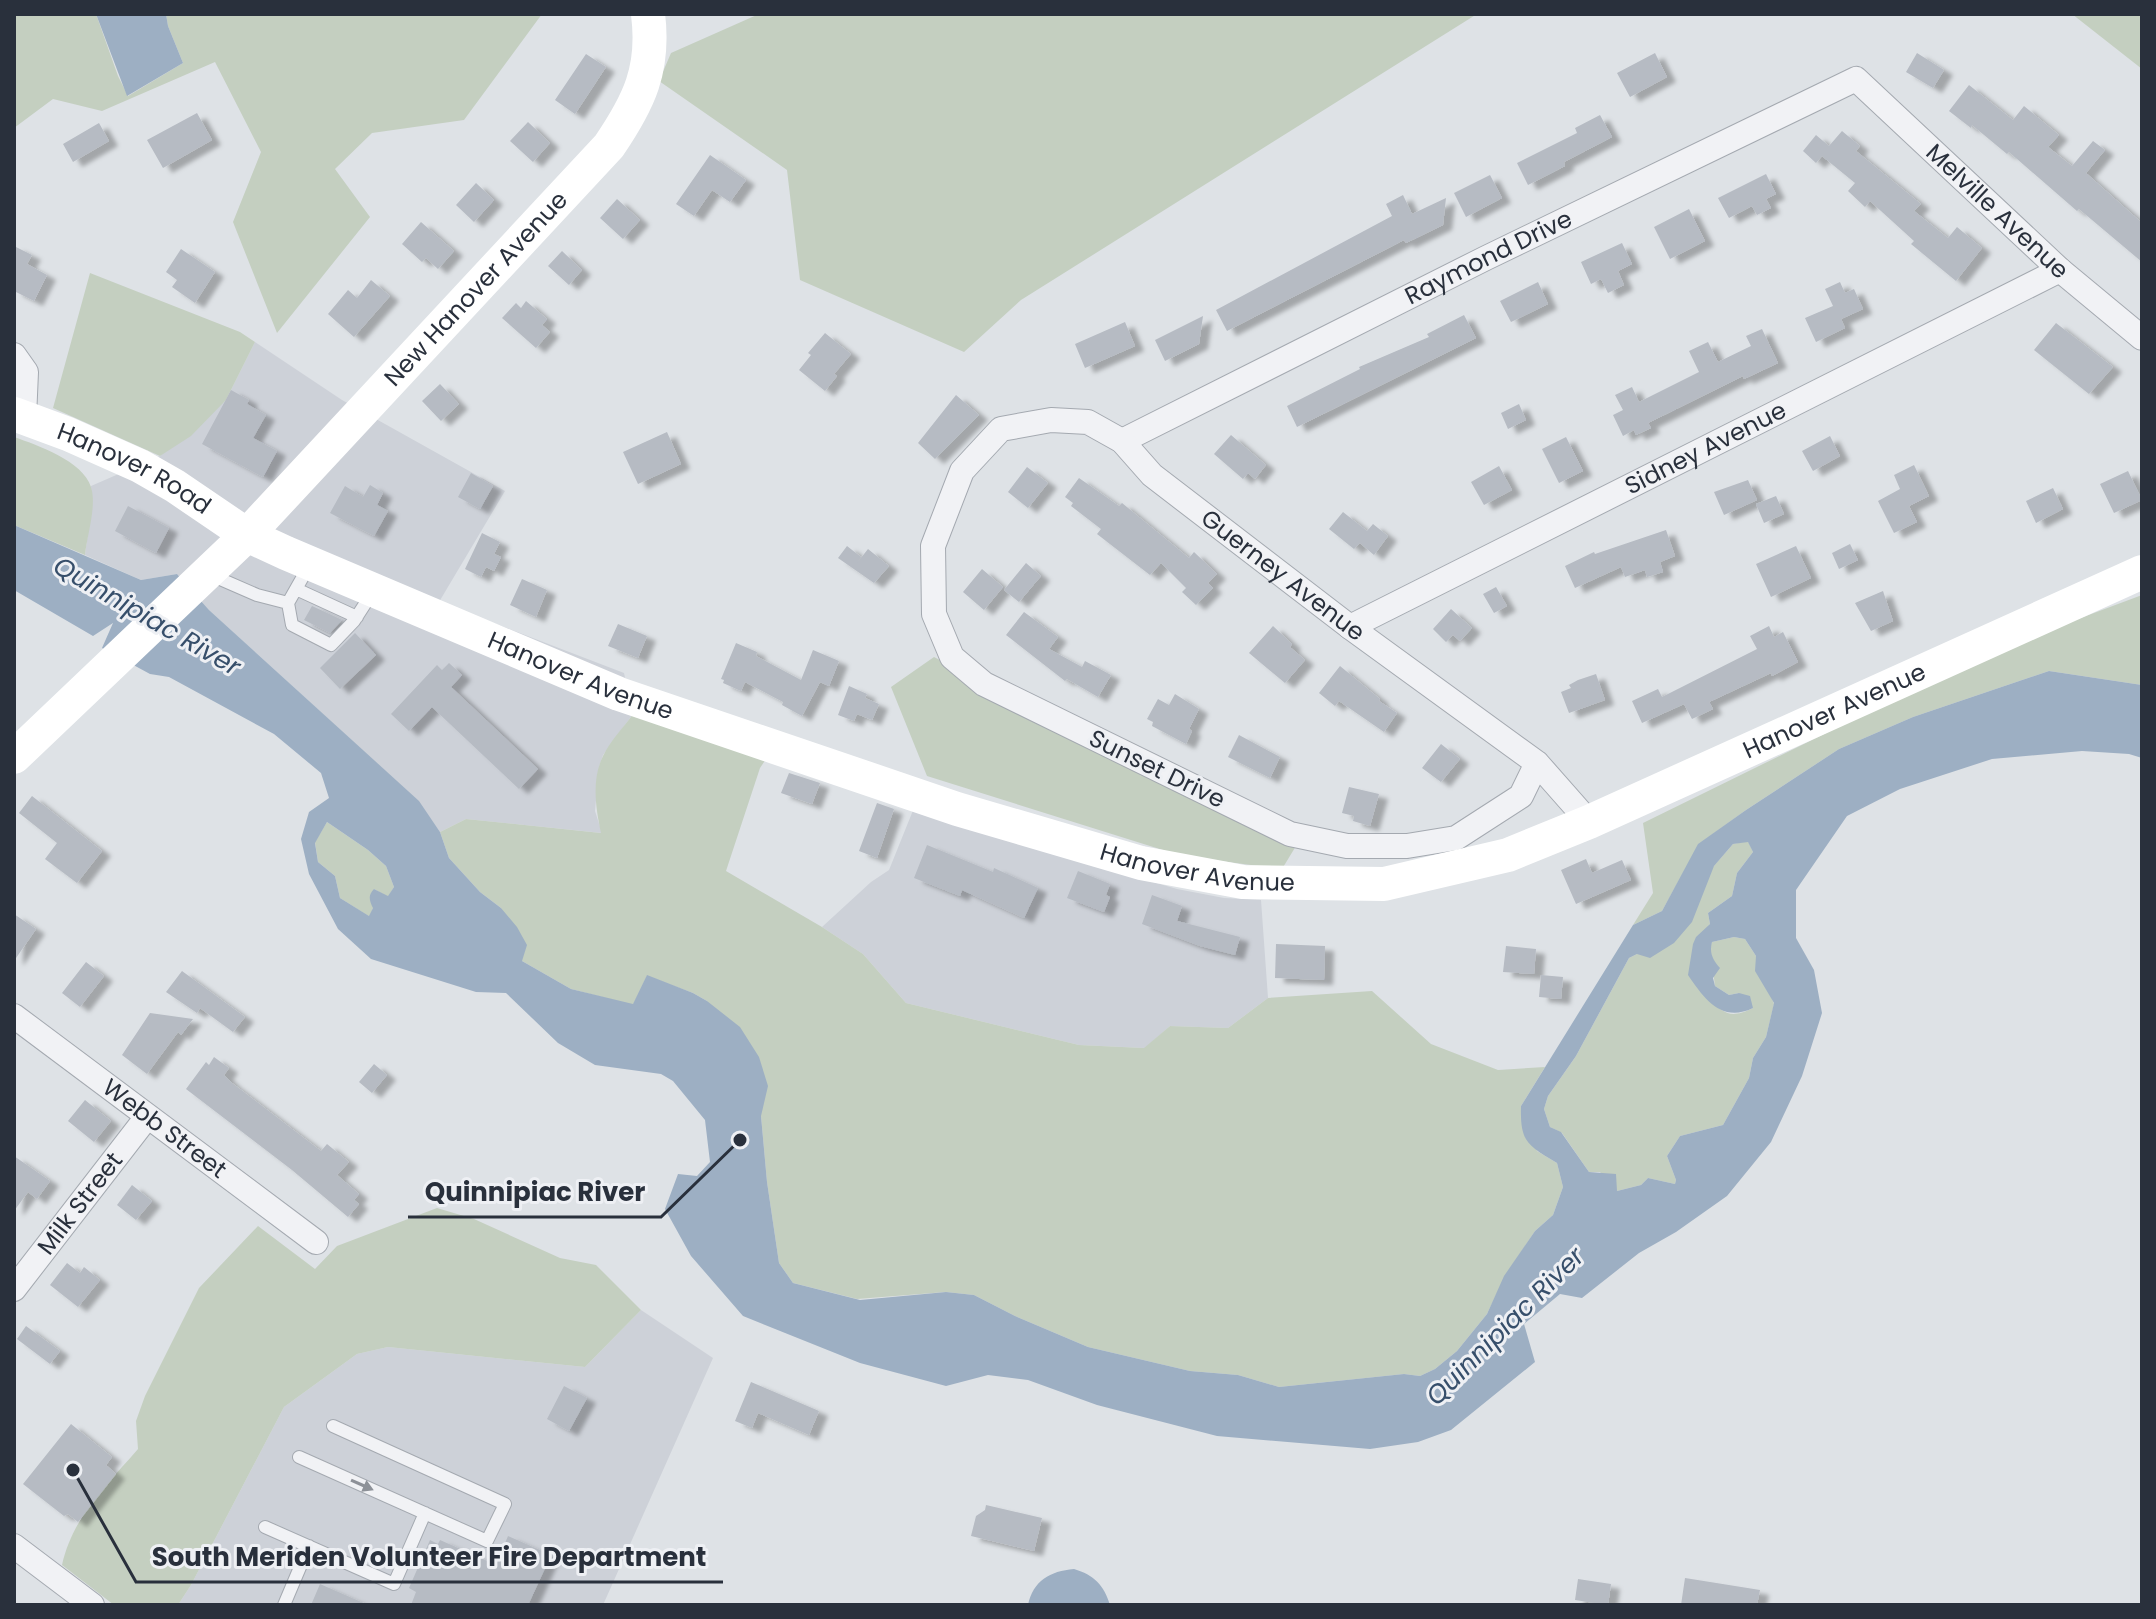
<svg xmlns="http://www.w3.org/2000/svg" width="2156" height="1619" viewBox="0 0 2156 1619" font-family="Poppins,sans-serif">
<defs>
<filter id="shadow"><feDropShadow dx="9" dy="5" stdDeviation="2" flood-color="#0004"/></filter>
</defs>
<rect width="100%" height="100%" fill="#dee2e6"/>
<path fill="#cdd1d8" d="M255 342 342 400 505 491 439 602 624 673 633 714 603 755 599 767 595 811 602 833 466 819 440 832 418 801 209 610 177 574 141 580 85 555 92 501 91 486 160 456 226 400Z
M916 803 1105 868 1177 889 1224 898 1261 900 1268 998 1228 1028 1170 1026 1145 1048 1079 1045 906 1003 863 954 822 927 871 882 889 870Z
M641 1310 713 1358 603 1605H178L191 1585 284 1407 357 1354 388 1347 585 1367Z"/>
<path fill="#c4cfc0" d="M14 14H96L118 76 128 96 183 63 168 26 166 14H542L464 120 372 133 335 169 370 217 277 333 233 222 261 152 215 62 102 111 53 99 14 128Z
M759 14H1477L1021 300 964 352 800 280 787 170 659 81 671 53Z
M2072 14H2142V69Z
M90 273 240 332 255 342 226 400 191 436 160 456 53 408Z
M14 437C37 445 83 461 91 487 97 506 87 535 85 555L14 525Z
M2142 595V685L2049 671 1913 717 1839 749 1746 810 1699 844 1662 911 1633 925 1653 893 1643 823 1875 709 2046 631Z
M934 657 1296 846 1282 869 1182 856 927 776 891 687Z
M633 714 766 759 760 768 726 871 822 927 863 954 906 1003 1079 1045 1144 1048 1170 1026 1228 1028 1268 998 1372 991 1431 1044 1498 1070 1545 1067 1521 1106 1537 1151 1557 1163 1563 1187 1553 1215 1535 1231 1505 1276 1487 1314 1457 1351 1435 1369 1420 1376 1404 1374 1279 1387 1238 1375 1190 1371 1088 1347 1015 1316 974 1295 946 1292 857 1299 793 1283 779 1263 767 1182 761 1116 707 1001 693 993 647 976 633 1005 571 989 522 961 501 908 480 892 449 858 440 832 466 819 601 833C596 809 591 780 603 756 610 741 624 727 633 714Z
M327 822 368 850 386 866 394 887 388 897 374 889 373 908 370 917 340 898 335 876 318 862 315 842Z
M1748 841 1753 852 1737 873 1732 896 1708 913 1710 924 1702 934 1708 999C1726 1014 1730 1019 1753 1008L1739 993 1729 995 1715 986 1710 948 1712 942 1734 937 1745 939 1756 956 1774 1004 1766 1037 1753 1058 1749 1078 1723 1125 1680 1136 1667 1156 1676 1180 1675 1184 1648 1178 1641 1185 1617 1191 1600 1172H1589L1562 1133 1550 1127 1544 1109 1548 1096 1576 1056 1629 958 1637 954 1733 844Z
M437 1208 474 1219 560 1258 596 1265 641 1310 585 1367 388 1347 357 1354 284 1407 191 1585 178 1605H114L62 1565C73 1516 106 1486 138 1449L136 1421 145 1396 199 1288 258 1226 315 1269 337 1246Z"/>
<path fill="#9dafc3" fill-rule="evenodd" d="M96 14H166L168 26 183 63 127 96Z
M14 525 141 580 177 574 209 610 419 801 440 832 449 858 480 892 501 908 517 927 527 945 522 961 571 989 633 1004 647 975 693 993 707 1001 740 1027 759 1057 768 1086 761 1116 767 1182 779 1263 793 1283 860 1300 946 1292 974 1295 1015 1316 1088 1347 1190 1371 1238 1375 1279 1387 1404 1374 1420 1376 1435 1369 1457 1351 1487 1314 1504 1276 1535 1231 1553 1215 1563 1187 1557 1163C1527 1145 1520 1142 1521 1106L1633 925 1662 911 1698 844 1746 810 1839 749 1913 717 2049 671 2142 685V758L2129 754 2082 751 1992 759 1900 789 1847 816 1796 890V938L1814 970 1822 1013 1802 1076 1771 1142 1727 1196 1676 1232 1639 1253 1582 1298 1560 1294 1524 1324 1535 1362 1451 1430 1418 1442 1370 1449 1217 1436 1097 1405 1028 1380 988 1375 946 1386 860 1363 743 1316 691 1256 665 1209 678 1174 697 1176 710 1162 705 1120 673 1081 661 1074 595 1065 558 1043 506 993 476 992 371 959 338 929 309 874 301 839 309 812 329 798 321 773 274 734 169 677 150 674 102 648 113 623 93 636 14 590ZM327 822 368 850 386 866 394 887 388 896 374 889C368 895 369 900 373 908L369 916 340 898 335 876 318 862 315 843ZM1748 842 1753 852 1737 873 1732 896 1708 913 1710 924 1696 937 1693 944 1688 975C1705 1000 1722 1023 1753 1008L1750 996 1739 993 1729 995 1715 986 1713 978 1720 968C1713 960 1709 953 1712 942L1734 937 1745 939 1756 956 1755 971 1774 1003 1766 1037 1753 1058 1749 1078 1723 1125 1680 1136 1667 1156 1676 1180 1675 1184 1648 1178 1641 1185 1617 1191 1616 1174 1589 1172 1561 1132 1550 1127 1544 1109 1548 1096 1576 1056 1629 958 1637 954 1650 958 1674 943 1692 922 1714 866 1733 844Z
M1074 1569C1094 1575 1104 1585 1110 1605H1028C1033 1581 1050 1571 1074 1569Z"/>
<path fill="#b6bbc3" filter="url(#shadow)" d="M1655 53 1667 77 1630 97 1617 73Z
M1917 53 1944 70 1933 88 1906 72Z
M586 54 606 67 575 114 555 100Z
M1969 85 2013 120 2024 106 2059 135 2048 147 2072 166 2093 141 2105 150 2086 173 2142 223V262L2079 209 2077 211 2009 152 2007 154 1972 125 1971 128 1949 111Z
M197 113 212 140 163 168 147 140Z
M1600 115 1612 137 1564 162 1565 166 1528 185 1517 163 1577 133 1575 128Z
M528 122 550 143 533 162 510 141Z
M99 123 109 141 73 162 63 144Z
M1842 131 1860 146 1856 151 1921 204 1914 211 1948 238 1957 227 1982 248 1956 281 1911 244 1914 241 1870 201 1865 207 1848 191 1855 183 1822 156 1816 163 1803 151 1816 135 1829 146Z
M710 155 746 180 730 202 712 190 694 216 676 204Z
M1766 174 1776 194 1766 199 1771 208 1757 215 1752 206 1729 218 1718 198Z
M1490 175 1502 198 1466 217 1454 193Z
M476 183 494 200 474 222 456 205Z
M1403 195 1412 214 1446 198 1443 225 1406 243 1404 240 1227 331 1216 310 1392 216 1386 204Z
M617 199 640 220 623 239 600 218Z
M1689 209 1705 241 1670 259 1654 227Z
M421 222 454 251 438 269 426 258 422 262 402 244Z
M1622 243 1632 264 1618 271 1624 285 1608 293 1601 279 1591 284 1581 262Z
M14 246 32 255 27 264 47 275 34 301 14 291Z
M181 249 215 272 195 303 172 287 177 280 166 272Z
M562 251 582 270 569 285 548 266Z
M371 280 390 296 354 337 328 314 348 290 357 298Z
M1538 282 1548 304 1511 322 1500 301Z
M1840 282 1845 293 1854 289 1863 309 1841 319 1845 328 1816 342 1805 318 1833 306 1825 289Z
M526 301 547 319 542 325 550 332 536 348 502 318 516 303 521 308Z
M1464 315 1476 338 1297 427 1287 406 1360 369 1359 367 1429 337 1427 334Z
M1203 316 1199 344 1165 361 1155 340Z
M1125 322 1135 346 1085 368 1075 344Z
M2056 323 2113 367 2089 394 2034 350Z
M1762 329 1778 363 1744 379 1743 376 1648 423 1651 428 1636 435 1634 430 1623 436 1613 415 1623 410 1615 395 1632 387 1639 402 1699 372 1689 351 1708 342 1718 362 1751 346 1746 336Z
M825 333 851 354 834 374 837 376 825 391 799 370 811 355 808 353Z
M440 384 459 404 441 421 422 401Z
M231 390 249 400 247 404 266 415 253 438 277 451 263 477 202 444Z
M956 395 979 415 935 459 918 443Z
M1519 404 1526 420 1508 429 1501 413Z
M667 432 681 464 638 484 623 452Z
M1231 435 1266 465 1255 479 1248 473 1243 479 1214 454Z
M1830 436 1840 456 1813 471 1802 451Z
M1566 437 1583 471 1559 483 1542 449Z
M1914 465 1929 496 1909 506 1917 522 1894 533 1878 501 1900 489 1894 475Z
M1499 466 1512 490 1484 505 1471 482Z
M1027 467 1048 483 1028 508 1008 492Z
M2128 471 2142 500 2114 513 2100 484Z
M471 473 493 486 480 509 458 497Z
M1079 478 1119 506 1122 503 1189 558 1194 552 1217 574 1208 583 1213 588 1196 605 1182 592 1186 588 1161 563 1150 575 1097 534 1101 529 1071 506 1073 503 1065 497Z
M1748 480 1757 500 1724 515 1714 492Z
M370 485 383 493 377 505 388 511 374 536 330 513 345 486 363 497Z
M2053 488 2063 509 2036 523 2026 501Z
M1776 496 1784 514 1764 523 1756 504Z
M128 506 169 528 156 553 115 531Z
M1343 512 1367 531 1373 524 1388 536 1374 555 1360 543 1354 549 1329 529Z
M1666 530 1675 556 1660 562 1663 572 1647 577 1645 570 1625 577 1621 567 1575 588 1565 566 1594 552 1595 554Z
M482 533 500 542 494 554 501 557 494 571 486 567 481 577 465 569Z
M1850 544 1858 560 1839 569 1832 553Z
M847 546 861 557 857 563 868 549 889 566 874 583 838 558Z
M1796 546 1811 578 1771 597 1756 564Z
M1026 563 1041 576 1019 602 1004 590Z
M982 569 1003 587 984 610 963 592Z
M522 579 547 590 536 617 510 605Z
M1496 587 1507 606 1494 613 1483 594Z
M1883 591 1893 621 1871 631 1855 603Z
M312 606 342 620 330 633 304 620Z
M1451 609 1472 628 1460 641 1453 635 1446 642 1433 629Z
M1024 612 1058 637 1049 649 1082 667 1085 661 1111 675 1098 697 1067 679 1065 681 1006 635Z
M618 624 647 636 638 658 608 646Z
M1273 626 1292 644 1290 647 1305 660 1285 683 1249 653Z
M1769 626 1774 637 1783 632 1798 662 1772 676 1771 673 1709 702 1713 709 1692 719 1684 704 1642 723 1632 701 1658 689 1662 697 1757 649 1750 636Z
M355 633 376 655 340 689 320 668Z
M736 643 757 652 756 656 801 680 813 650 839 661 829 686 820 682 802 716 782 705 783 702 745 682 741 691 723 683 724 680 721 679Z
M449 663 462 675 451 687 538 769 519 789 432 707 409 731 391 714 437 665 442 670Z
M1340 666 1380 699 1379 701 1397 713 1384 732 1339 701 1335 706 1319 693Z
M1596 674 1605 700 1569 713 1561 692 1571 688 1569 685 1578 680Z
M849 686 867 694 865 698 879 704 872 720 857 714 854 721 838 715Z
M1175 694 1199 709 1189 729 1192 731 1186 744 1152 726 1153 722 1147 719 1158 699 1169 705Z
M1239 735 1280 757 1270 778 1228 757Z
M1441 744 1460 759 1441 782 1422 768Z
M789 773 820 783 812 804 781 793Z
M1349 787 1379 794 1370 826 1353 821 1354 816 1342 813Z
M32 796 102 851 77 883 45 859 57 843 19 813Z
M877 803 894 809 877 858 859 851Z
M927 845 993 872 994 868 1038 888 1024 918 962 890 960 896 914 878Z
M1586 859 1592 873 1622 860 1631 880 1576 904 1561 870Z
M1078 871 1110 884 1106 895 1110 897 1104 912 1067 898Z
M1152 895 1182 906 1177 921 1240 937 1235 955 1200 946 1142 924Z
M14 914 36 929 14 961Z
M1276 944 1325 946 1324 980 1275 978Z
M1506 946 1536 949 1534 974 1503 972Z
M86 962 104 976 80 1007 62 993Z
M182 971 245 1017 233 1032 200 1008 197 1013 166 992Z
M1541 975 1563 977 1561 999 1539 997Z
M150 1013 193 1019 181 1035 178 1032 147 1074 122 1055Z
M214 1057 229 1068 224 1075 232 1083 321 1151 327 1144 349 1162 337 1175 359 1194 354 1200 359 1204 348 1217 292 1170 186 1089 206 1062 209 1065Z
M374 1064 387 1075 372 1093 359 1082Z
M85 1100 111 1121 94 1142 68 1121Z
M14 1156 50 1181 37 1199 28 1192 14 1211Z
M132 1185 152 1201 136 1220 117 1205Z
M67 1263 80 1273 84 1267 100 1280 78 1307 50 1285Z
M26 1326 60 1351 50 1364 17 1339Z
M751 1382 819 1411 809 1435 758 1413 752 1428 735 1421Z
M564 1386 587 1398 569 1431 547 1419Z
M71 1424 112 1457 106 1465 116 1474 78 1522 68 1514 64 1516 23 1484Z
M986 1505 1042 1518 1034 1551 971 1536 976 1516 985 1510Z
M508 1536 551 1555 528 1605H411L416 1592 409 1588 430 1540 438 1544 440 1540 496 1565Z
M1685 1578 1760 1590 1757 1605H1681Z
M1578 1579 1611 1584 1608 1605 1575 1600Z
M320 1584 368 1605H311Z"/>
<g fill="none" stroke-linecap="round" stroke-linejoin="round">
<defs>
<path id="lane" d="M211 575 257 595 288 603 309 566
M296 589 357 617
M288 603 292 625 331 645 354 621 372 593
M299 1457 487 1541 505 1504 333 1426
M265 1527 394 1584 425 1513
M284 1605 309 1546"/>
<g id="street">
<path d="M14 355 26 372 24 418"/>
<path id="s1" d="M1122 441 1486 258 1856 79 2060 270 2142 338"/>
<path id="s2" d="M1350 627 2060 270"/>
<path id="s3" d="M1537 763 1521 796 1456 838 1407 846H1347L1290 834 984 684 952 657 934 614 933 546 962 471 1001 429 1051 420 1088 422 1122 441 1152 475 1350 627 1537 763 1589 822"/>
<path id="s4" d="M14 1016 316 1242"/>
<path id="s5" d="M14 1289 147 1117"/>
<path d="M14 1546 92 1605"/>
</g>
</defs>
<use href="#lane" stroke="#a4a9b0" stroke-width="14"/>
<use href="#street" stroke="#a4a9b0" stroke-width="26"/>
<use href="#lane" stroke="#f1f2f5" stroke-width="12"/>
<use href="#street" stroke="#f1f2f5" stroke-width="24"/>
<g stroke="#fff" stroke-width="34">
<path id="s6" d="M14 414 68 434 140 466 175 486 247 535 286 553 619 694 957 809 1141 863 1243 882 1384 884 1508 855 1589 822 2142 572"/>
<path id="s7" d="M14 757 247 535 609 146C639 102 655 69 648 14"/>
</g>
</g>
<defs><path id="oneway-solid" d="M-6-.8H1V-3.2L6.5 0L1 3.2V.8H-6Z" transform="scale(2)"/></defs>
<use fill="#8d9198" href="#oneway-solid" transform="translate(362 1485) rotate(24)"/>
<g text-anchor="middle" stroke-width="6" stroke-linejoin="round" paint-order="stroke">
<g font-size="24" fill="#29303c" stroke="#eef0f4">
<text dy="8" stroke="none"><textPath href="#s1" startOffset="1012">Melville Avenue</textPath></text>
<text dy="8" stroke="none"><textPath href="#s1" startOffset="410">Raymond Drive</textPath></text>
<text dy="8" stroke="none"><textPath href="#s7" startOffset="658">New Hanover Avenue</textPath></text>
<text dy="8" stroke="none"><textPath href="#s2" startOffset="398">Sidney Avenue</textPath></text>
<text dy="8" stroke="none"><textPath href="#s6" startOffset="132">Hanover Road</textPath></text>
<text dy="8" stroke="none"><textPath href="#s3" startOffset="1254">Guerney Avenue</textPath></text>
<text dy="8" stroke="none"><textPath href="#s6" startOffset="626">Hanover Avenue</textPath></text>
<text dy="8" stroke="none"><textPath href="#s6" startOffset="1946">Hanover Avenue</textPath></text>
<text transform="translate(1157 769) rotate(26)" y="8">Sunset Drive</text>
<text dy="8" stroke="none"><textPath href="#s6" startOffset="1274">Hanover Avenue</textPath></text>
<text dy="8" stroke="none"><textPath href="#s4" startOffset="188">Webb Street</textPath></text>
<text dy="8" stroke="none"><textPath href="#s5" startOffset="108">Milk Street</textPath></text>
</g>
<g font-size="26" font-style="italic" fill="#374f6b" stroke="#eef0f4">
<text transform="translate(147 616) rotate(30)" y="9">Quinnipiac River</text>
<text transform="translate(1505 1326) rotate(-45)" y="9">Quinnipiac River</text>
</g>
</g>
<path fill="none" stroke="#29303c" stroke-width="3" d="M740 1140L661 1217H408M73 1470L136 1582H723"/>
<g fill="#29303c" stroke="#eef0f4" stroke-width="3">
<circle cx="740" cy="1140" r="8"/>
<circle cx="73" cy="1470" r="8"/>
</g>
<g font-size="26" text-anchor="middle" font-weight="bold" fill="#29303c" stroke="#eef0f4" stroke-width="6" stroke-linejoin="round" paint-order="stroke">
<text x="535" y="1201">Quinnipiac River</text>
<text x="429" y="1566">South Meriden Volunteer Fire Department</text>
</g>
<rect width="2156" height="1619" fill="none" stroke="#29303c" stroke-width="32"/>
</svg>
